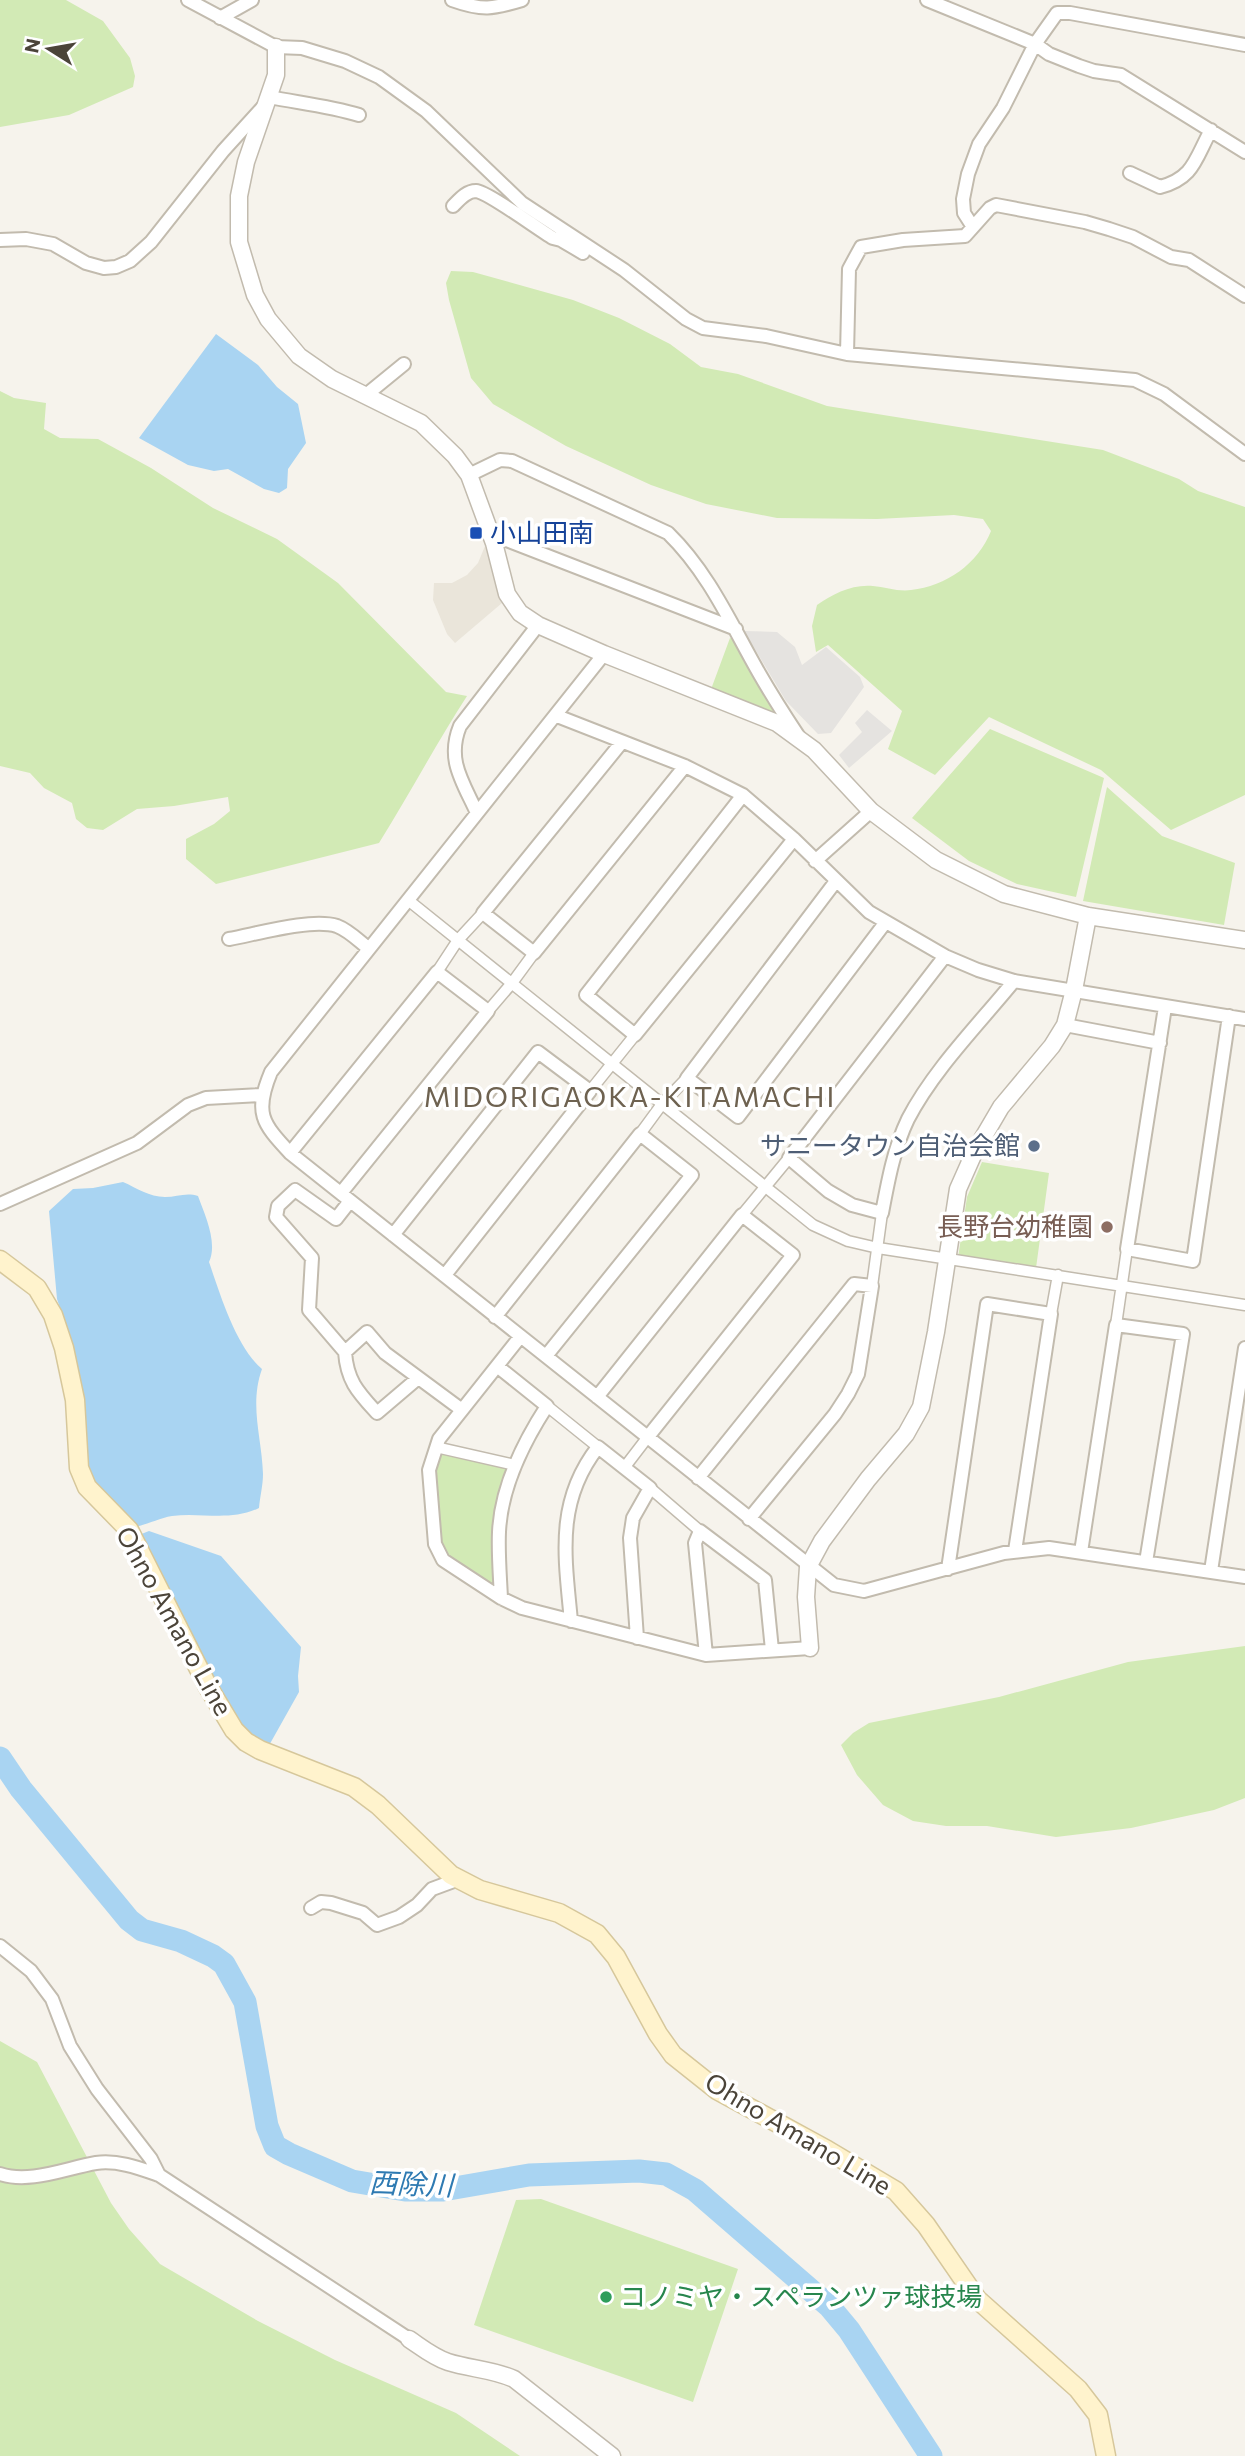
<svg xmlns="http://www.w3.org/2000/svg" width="1245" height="2456" viewBox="0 0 1245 2456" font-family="Commissioner,'Noto Sans JP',sans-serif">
<rect width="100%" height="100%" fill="#f6f3ec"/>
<path fill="#eae5da" d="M485 546 502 603 455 643 447 634 433 600 434 583H452L467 575 478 563Z"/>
<path fill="#d2eab5" d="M0 0H66L103 21 130 58 135 76 133 87 69 115 0 127Z
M451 271 473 272 573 300 619 318 670 344 701 367 738 374 827 406 1103 450 1179 479 1198 491 1245 507V795L1171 830 1101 770 989 717 935 775 888 749 902 711 828 645 816 652 812 626 817 605C833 594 852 584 873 586 885 587 899 592 911 590 946 586 978 564 991 531L983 519 954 515 877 519 777 518 706 504 651 485 566 446 493 404 471 378 449 300 446 283Z
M0 391 14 398 46 403 44 429 60 438 98 439 151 468 213 508 277 539 338 583 446 692 467 696C436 744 409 795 379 843L216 884 186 859V839L214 824 230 811 228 797 174 806 137 809 103 830 87 828 76 819 72 803 44 788 30 773 0 766Z
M730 638 737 640 778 708 775 717 710 692Z
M990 729 1104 778 1076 897 1017 884 969 861 912 818Z
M1107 787 1162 836 1235 863 1224 925 1083 901Z
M982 1162 1049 1173 1036 1268 958 1258 967 1197Z
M436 1453 513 1468 502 1501 499 1594 445 1559 437 1543 431 1483Z
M1245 1646V1798L1214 1810 1131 1828 1056 1837 987 1826H946L913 1821 883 1805 857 1775 841 1745 853 1733 869 1723 999 1697 1128 1662Z
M0 2041 37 2062 111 2203 129 2229 160 2264 258 2321 335 2360 456 2413 520 2456H0Z
M541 2199 738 2269 693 2402 474 2325 516 2200Z"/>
<path fill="#e5e3e0" d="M744 631 777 632 795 647 802 665 826 647 860 677 864 687 831 733 818 734 786 701Z
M867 710 892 731 849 768 839 755 862 732 855 723Z"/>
<path fill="#a9d4f2" d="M216 334 258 365 277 387 298 404 306 443 288 469 287 488 279 493 264 489 228 469 214 471 188 465 139 438Z
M123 1182C137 1188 149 1197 165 1197 177 1197 186 1192 198 1196 205 1215 218 1243 209 1262 220 1294 236 1347 262 1369 249 1405 262 1438 263 1474 263 1485 260 1497 259 1508 230 1522 201 1512 172 1516 159 1518 147 1525 134 1527L91 1481 84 1458 75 1353 57 1299 49 1211 73 1189 93 1188Z
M149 1531 221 1556 301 1647 298 1676 299 1692 267 1749 239 1728 139 1535Z"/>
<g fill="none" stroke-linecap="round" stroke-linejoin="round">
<path stroke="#a9d4f2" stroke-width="23" d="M0 1758 21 1789 129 1920 142 1930 181 1941 213 1956 224 1964 245 2002 267 2126 275 2146 289 2154 352 2181 405 2190H443L529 2175 639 2171 666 2174 695 2190 829 2306 849 2330 931 2456"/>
<defs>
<path id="pedestrian" d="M408 900 813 1225 848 1241 878 1248 1245 1305
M437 972 458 940 483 913
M488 1011 512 983 534 953
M590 1091 635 1035
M640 1134 662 1104 687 1078
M742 1215 789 1158
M872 1286 882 1213
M1051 1314 1058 1275
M1116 1325 1127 1249
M547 1406 598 1447
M436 1447 515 1465
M624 1468 647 1438
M650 1488 700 1531"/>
<path id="minor" d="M188 0 276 47 302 48 345 61 379 77 426 111 522 203 624 270 686 319 703 328 766 336 847 354 1135 380 1164 394 1245 454
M452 0C483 11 492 9 522 0
M927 0 1035 44 1049 54 1079 66 1094 71 1121 75 1245 152
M220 18 252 0
M269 97C300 103 330 106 359 115
M1130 173 1160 187C1194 178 1195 159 1211 130
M453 206C459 200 466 191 476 191 488 192 539 230 553 238L561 240 583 253
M973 227 964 213 963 199 968 174 979 144 1003 108 1035 44 1057 13H1070L1245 45
M0 240 26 239 53 244 86 263 104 268 116 267 130 261 151 242 223 151 263 107
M847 354 849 269 861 247 903 240 965 236 990 208 996 205 1085 222 1109 229 1133 237 1171 257 1189 260 1245 296
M366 395 404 364
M469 475 500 460 512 461 668 533C709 573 731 624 759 673 771 694 785 716 799 737
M491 534 736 629
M604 654 271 1072C254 1113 262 1123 290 1153L834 1585 864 1591 1004 1553 1049 1548 1245 1577
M557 716 685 766 743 795 794 839 869 912 945 956 978 970 1014 981 1245 1019
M622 742 483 913 534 953 685 766
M743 795 586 995 635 1035 794 839
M477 813C463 782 446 760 460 726L538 625
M815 861 871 811
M836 881 687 1078 738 1117 885 923
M229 939C257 934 311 918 337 926 348 930 358 940 368 948
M945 956 789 1158 828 1191 852 1205 882 1213C888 1181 894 1148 908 1119 934 1069 979 1024 1014 981
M1165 1007 1127 1249 1193 1261 1229 1016
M1065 1025 1160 1043
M290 1153 437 972 488 1011 341 1193
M350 1201 336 1219 295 1190 278 1206 276 1217 312 1258 309 1310 345 1352 367 1332 385 1353 462 1410
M0 1204 137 1143 188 1105 206 1098 261 1095
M393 1235 538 1052 590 1091 445 1275
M495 1317 640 1134 692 1175 546 1356
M520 1337 439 1439 429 1470 435 1544 443 1560 501 1598 522 1608 706 1655 810 1648
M345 1352C347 1381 358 1392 377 1413L417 1379
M497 1366 547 1406C523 1443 501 1487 499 1532 498 1554 500 1576 501 1598
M597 1397 742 1215 793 1255 647 1438
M698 1478 854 1284 872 1286 858 1374 848 1394 835 1414 749 1519
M1081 1552 1116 1325 1183 1334 1146 1562
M948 1569 987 1304 1051 1314 1015 1551
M1211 1571 1245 1348
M571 1621C565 1557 555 1502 598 1447L650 1488 633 1518 630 1538 637 1638
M706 1655 695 1543 700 1531 765 1580 772 1650
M311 1908 321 1902 331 1903 363 1913 377 1925 399 1917 417 1905 432 1889 459 1879
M0 1946 31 1971 52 1999 70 2046 97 2089 151 2159 159 2175
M0 2174C30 2184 66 2168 96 2163 118 2160 139 2168 159 2175L409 2339"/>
<path id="tertiary" d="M276 47V75L246 162 239 196V242L255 295 268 319 299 356 332 379 421 423 455 456 469 475 494 543 507 594 520 613 538 625 604 654 777 723 814 750 871 811 936 860 1004 894 1088 916 1245 940
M810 1648 806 1597 808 1567 822 1541 868 1479 906 1434 921 1407 936 1332 958 1189 974 1153 1001 1107 1052 1046 1065 1025 1074 990 1088 916
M409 2339C421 2347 433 2357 448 2362 470 2369 492 2369 514 2379L612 2456"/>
<path id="secondary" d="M0 1260 37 1288 53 1315 64 1348 75 1400 79 1468 87 1487 129 1530 207 1685 234 1730 246 1742 260 1750 354 1787 378 1805 451 1875 480 1890 559 1913 597 1934 616 1957 658 2034 673 2055 717 2090 827 2150 896 2191 926 2225 977 2299 1078 2389 1098 2415 1106 2456"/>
</defs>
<use href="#pedestrian" stroke="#c2bbae" stroke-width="13"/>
<use href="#minor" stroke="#c2bbae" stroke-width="16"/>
<use href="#tertiary" stroke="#c2bbae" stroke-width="19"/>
<use href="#secondary" stroke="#d6c79b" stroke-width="21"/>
<use href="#pedestrian" stroke="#fff" stroke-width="10"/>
<use href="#minor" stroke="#fff" stroke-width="12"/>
<use href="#tertiary" stroke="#fff" stroke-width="16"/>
<use href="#secondary" stroke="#fff3cd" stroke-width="18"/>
</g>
<rect fill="#1a4fb4" stroke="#fff" stroke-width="2.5" x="469" y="526" width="14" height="14" rx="3.5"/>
<circle fill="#5c6f8a" stroke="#fff" stroke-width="2.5" cx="1034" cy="1146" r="7"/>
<circle fill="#8d6e63" stroke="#fff" stroke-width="2.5" cx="1107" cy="1227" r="7"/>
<circle fill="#2e9e5b" stroke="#fff" stroke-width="2.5" cx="606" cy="2297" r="7"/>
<g text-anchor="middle" stroke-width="7" stroke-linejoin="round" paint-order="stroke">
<g font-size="26" fill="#164399" stroke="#fff" text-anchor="start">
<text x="490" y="542">小山田南</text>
</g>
<g font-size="26" fill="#4e5e75" stroke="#fff" text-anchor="end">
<text x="1020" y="1155">サニータウン自治会館</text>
</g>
<g font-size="26" fill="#785e54" stroke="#fff" text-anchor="end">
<text x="1093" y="1236">長野台幼稚園</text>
</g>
<g font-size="26" fill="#4b4439" stroke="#fff">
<text transform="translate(174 1621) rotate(61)" y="9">Ohno Amano Line</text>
<text transform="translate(798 2134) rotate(31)" y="9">Ohno Amano Line</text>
</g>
<g font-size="26" fill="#27864d" stroke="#fff" text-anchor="start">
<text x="620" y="2306">コノミヤ・スペランツァ球技場</text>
</g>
<g font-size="28" letter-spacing="2" fill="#6e6250" stroke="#fff">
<text x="630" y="1107">MIDORIGAOKA-KITAMACHI</text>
</g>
<g font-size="28" font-style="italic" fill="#2e7ab2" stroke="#fff">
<text transform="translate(411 2184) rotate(2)" y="10">西除川</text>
</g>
</g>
<g transform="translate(49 49) rotate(281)" stroke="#ffffff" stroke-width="5" paint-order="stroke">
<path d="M0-5L12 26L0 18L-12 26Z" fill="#4b4439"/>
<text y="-10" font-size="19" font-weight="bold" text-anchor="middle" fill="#4b4439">N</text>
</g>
</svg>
